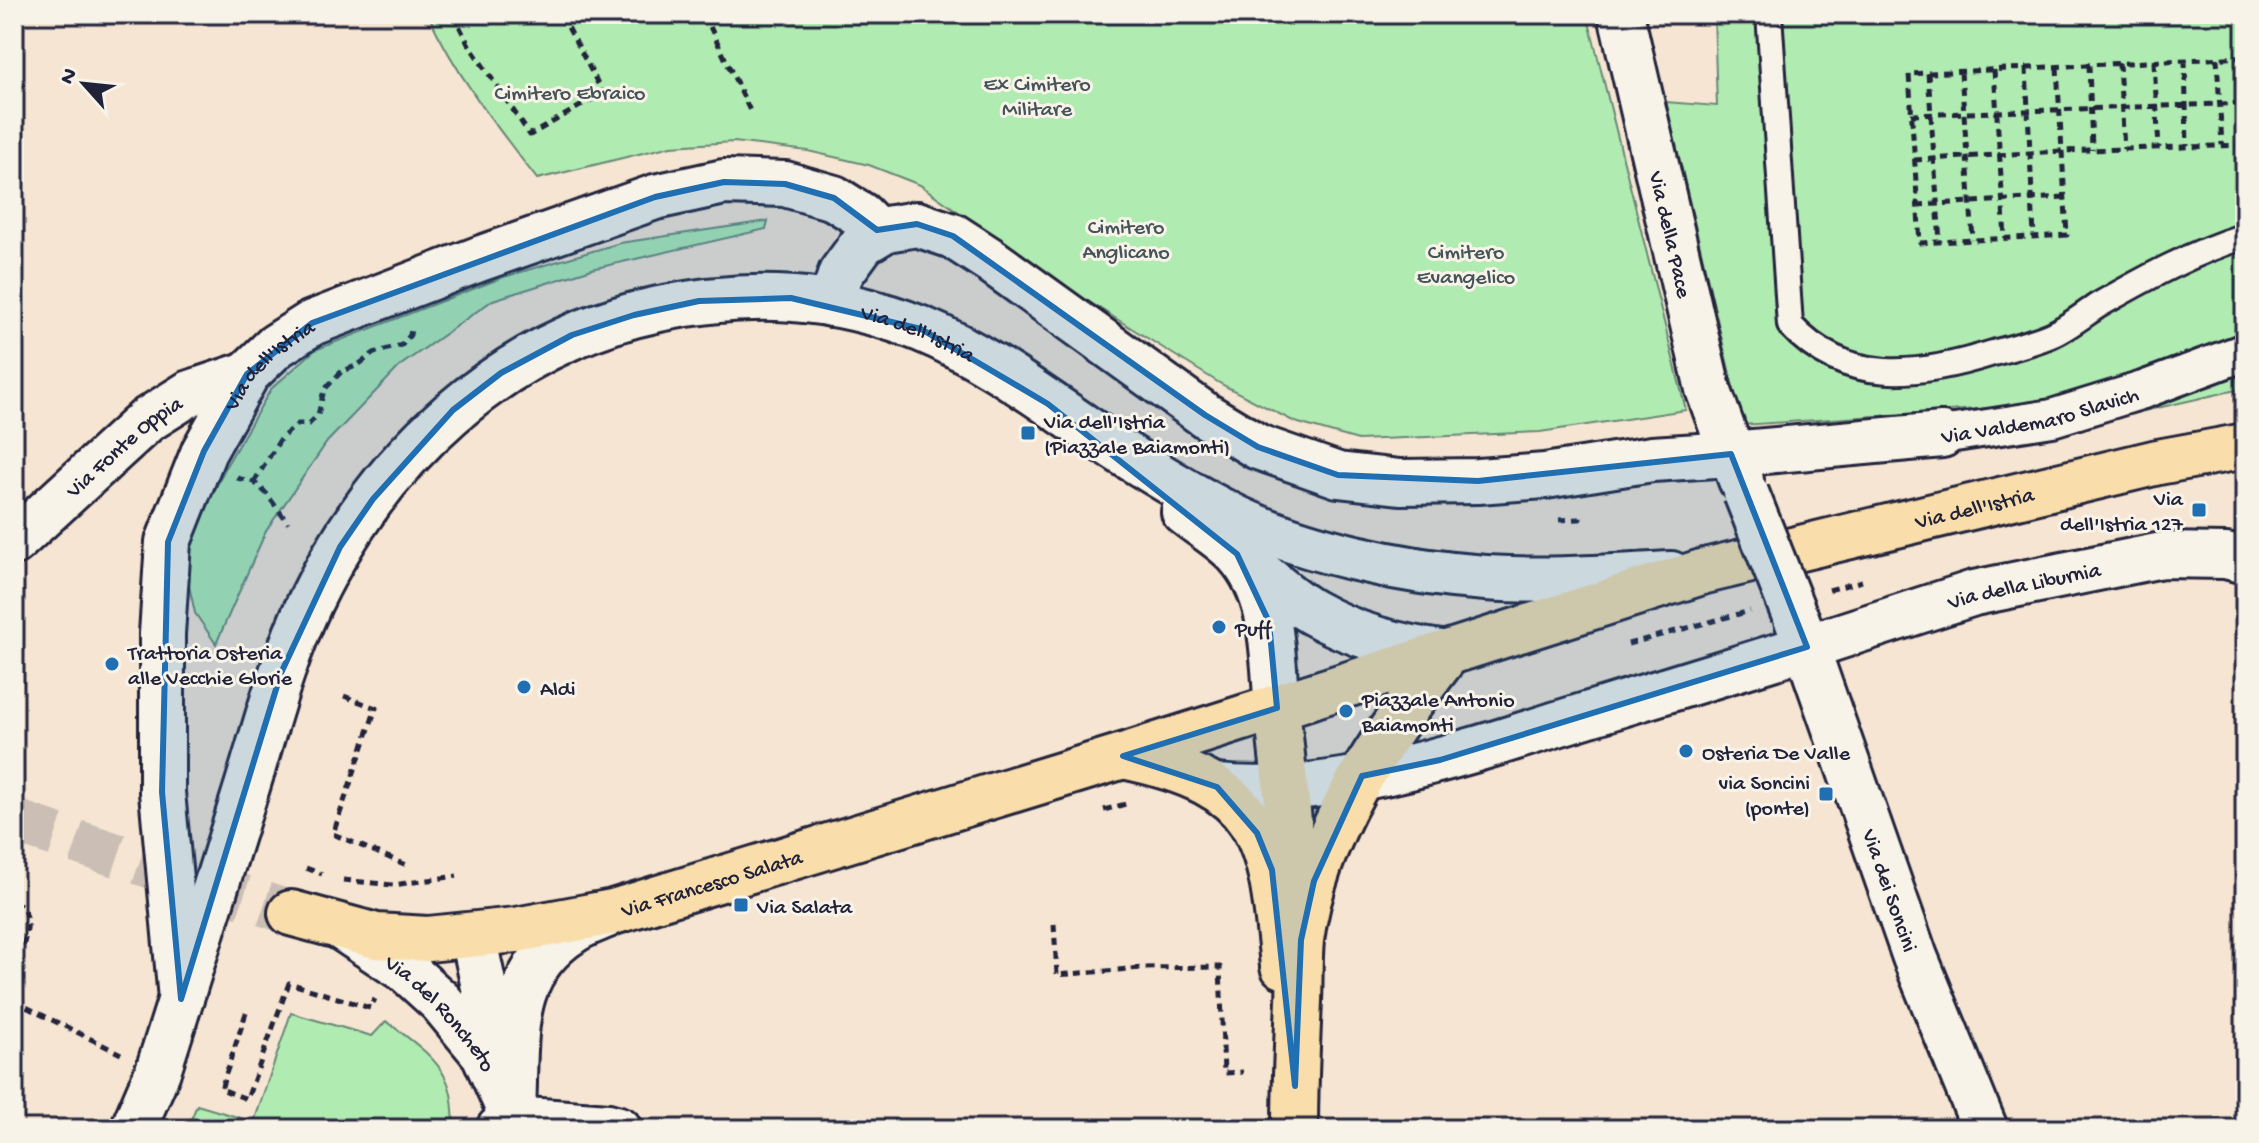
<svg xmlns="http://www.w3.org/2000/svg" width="2259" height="1143" viewBox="0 0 2259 1143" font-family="'Gochi Hand',sans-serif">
<rect width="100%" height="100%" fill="#f5e5d2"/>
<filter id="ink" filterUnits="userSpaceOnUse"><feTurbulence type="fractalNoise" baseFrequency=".0125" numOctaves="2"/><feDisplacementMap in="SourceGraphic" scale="16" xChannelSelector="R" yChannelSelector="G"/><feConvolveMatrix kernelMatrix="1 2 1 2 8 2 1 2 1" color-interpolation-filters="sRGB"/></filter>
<g filter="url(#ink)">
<path fill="#b0ecb2" stroke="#698776" stroke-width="2" d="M428 14H1587L1686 410 1540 432 1358 440 1295 422 1221 384 1067 288 920 185 869 165 808 151 734 142 671 146 537 179C496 126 456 75 428 14Z
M1714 14H2245V340L2164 370 2044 401 2006 407 1742 425 1666 102 1717 106Z
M768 221 766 229 592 269 493 300 401 365 327 442 266 531 216 644 195 613 187 576 191 542 226 466 271 389 315 350 504 277 620 243Z
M2245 366V388L2131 414 2200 383Z
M291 1013 372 1036 386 1021C405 1036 434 1054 445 1077 453 1091 453 1110 454 1126L439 1129H187L197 1105 254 1122Z"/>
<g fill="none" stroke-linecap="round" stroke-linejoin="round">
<path stroke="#cbbeb4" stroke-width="44" stroke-dasharray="44 22" stroke-linecap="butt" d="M14 821 291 913"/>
<defs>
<path id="service" d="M1769 14 1790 325C1847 387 1920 376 1993 353 2012 348 2032 343 2051 335 2067 328 2082 316 2097 306 2144 279 2193 252 2245 236"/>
<g id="pedestrian">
<path id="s1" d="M1942 435 2052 418 2143 390 2245 352"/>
</g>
<g id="minor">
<path d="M1731 454 1942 435"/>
<path id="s2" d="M14 542 147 420 190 393 247 374"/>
<path id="s3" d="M1807 647 1974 593 2162 555 2226 556 2245 561"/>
<path id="s4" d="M342 928 408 972 441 1002 484 1054 513 1119"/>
<path d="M473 936 501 1066"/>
<path id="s5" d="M181 999 162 792V634L168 542 204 451 247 374 276 346 312 323 479 259 655 197 724 182 785 184 834 198 861 215 879 233"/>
<path d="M513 1109C517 1038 506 974 573 931 583 924 596 920 607 915"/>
<path d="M499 1129 513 1119 608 1126 619 1129"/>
</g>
<g id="tertiary">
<path id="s6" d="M1621 14 1708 389 1741 480"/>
<path d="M831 304 841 273 863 243 886 229 917 224 953 236 990 260 1205 415 1258 447 1338 475 1400 482 1478 481 1545 476 1652 459 1731 454"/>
<path id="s7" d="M1797 620 1915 957 1985 1129"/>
<path d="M1217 787C1326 798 1453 757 1557 724 1640 698 1724 673 1807 647"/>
</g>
<g id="secondary">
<path d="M1184 512C1201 526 1223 538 1238 555 1275 596 1272 656 1277 708"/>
<path d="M1248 563C1269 579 1289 599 1312 612 1354 636 1399 647 1447 654"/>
<path id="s8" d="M133 1129 158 1071C186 983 213 895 241 806 263 738 279 668 310 602 379 458 500 342 659 309 750 290 833 294 921 329 999 361 1067 419 1139 463 1168 481 1198 499 1228 514 1300 550 1406 573 1486 578 1548 582 1610 577 1671 574"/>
</g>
<g id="primary">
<path d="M1277 708 1289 821 1291 889"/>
<path d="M1123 756C1264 785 1270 835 1283 966"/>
<path id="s9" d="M291 913 376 936 428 939 516 930 613 912 1123 756 1705 571 2158 462 2245 446"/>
<path d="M1295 1129C1295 1086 1297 1043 1299 1001 1300 981 1299 960 1301 940 1315 833 1382 737 1447 654"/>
</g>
</defs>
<use href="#service" stroke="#22223b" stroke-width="30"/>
<use href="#pedestrian" stroke="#22223b" stroke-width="42"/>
<use href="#minor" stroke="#22223b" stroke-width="50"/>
<use href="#tertiary" stroke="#22223b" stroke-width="50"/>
<use href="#secondary" stroke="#22223b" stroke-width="50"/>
<use href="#primary" stroke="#22223b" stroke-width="50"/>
<path stroke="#22223b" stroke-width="5" stroke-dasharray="8 6" stroke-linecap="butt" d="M453 14 469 45 530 135 603 93 561 14
M704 14 752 115
M2217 58 2222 145
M2185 60 2187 146
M2154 62 2159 148
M2119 63 2124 149
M2089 65 2092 150
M2057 67 2067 235 1920 243 1909 74 2245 57
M2026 68 2034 237
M1994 70 2005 238
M1961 72 1973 240
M1928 73 1940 242
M1911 115 2245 103
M1914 160 2061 151 2245 145
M1917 205 2064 197
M237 478 254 482 266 493 288 523
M254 482 281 438 298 424H309L318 415 324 390 341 372 358 365 374 353 402 345 410 335 411 329
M1559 520 1580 519 1579 514
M1829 590 1862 581
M1628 644 1750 611
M344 696 376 708 333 834 409 866
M1104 810 1129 803
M306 868 322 874
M343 880 393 885 457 876
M14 901C40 915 21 949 14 971
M1054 924 1057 975 1142 968 1220 967 1224 1073 1243 1072
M14 1001 121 1054
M246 1013 221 1089 247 1099 289 983 370 1008 375 999"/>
<use href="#service" stroke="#f7f3e8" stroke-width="24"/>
<use href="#pedestrian" stroke="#f7f3e8" stroke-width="36"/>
<use href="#minor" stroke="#f7f3e8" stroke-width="44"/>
<use href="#tertiary" stroke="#f7f3e8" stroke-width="44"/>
<use href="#secondary" stroke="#f7f3e8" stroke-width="44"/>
<use href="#primary" stroke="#f9deab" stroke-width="44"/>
<defs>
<path id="tertiary-bridge" d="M1746 493 1794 614"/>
</defs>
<use href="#tertiary-bridge" stroke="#22223b" stroke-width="50" stroke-linecap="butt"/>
<use href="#tertiary-bridge" stroke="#f7f3e8" stroke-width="44"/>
</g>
</g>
<path fill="#1f6fb2" fill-opacity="0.2" stroke="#1f6fb2" stroke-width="6" stroke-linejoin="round" d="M724 182 785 184 834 198 877 230 917 224 953 236 1205 415 1258 447 1338 475 1478 481 1731 454 1807 647 1440 760 1362 776 1314 881 1301 940 1295 1086 1272 870 1257 833 1217 787 1123 756 1277 708 1269 622 1237 554 1048 404 921 329 791 298 699 301 634 315 572 335 501 373 453 410 373 499 340 547 281 673 181 999 162 792 168 542 204 451 247 374 312 323 655 197Z"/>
<g fill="#1f6fb2" stroke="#f7f3e8" stroke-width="3">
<rect x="1020" y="425" width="16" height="16" rx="4"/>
<rect x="2191" y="502" width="16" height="16" rx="4"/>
<circle cx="1219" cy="627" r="8"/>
<circle cx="112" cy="664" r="8"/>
<circle cx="524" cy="687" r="8"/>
<circle cx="1346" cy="711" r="8"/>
<circle cx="1686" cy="751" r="8"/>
<rect x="1818" y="786" width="16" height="16" rx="4"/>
<rect x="733" y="897" width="16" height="16" rx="4"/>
</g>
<g text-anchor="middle" stroke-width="6" stroke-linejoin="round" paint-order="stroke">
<g font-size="22" fill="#465459" stroke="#f7f3e8">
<text x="1037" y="90">Ex Cimitero<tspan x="1037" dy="25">Militare</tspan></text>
<text x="570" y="99">Cimitero Ebraico</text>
<text x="1126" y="233">Cimitero<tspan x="1126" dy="25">Anglicano</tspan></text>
<text x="1466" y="258">Cimitero<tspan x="1466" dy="25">Evangelico</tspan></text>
</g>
<g font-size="22" fill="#22223b" stroke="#f7f3e8">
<text dy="8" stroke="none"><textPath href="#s6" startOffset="226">Via della Pace</textPath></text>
<text dy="8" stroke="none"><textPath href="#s8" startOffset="1294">Via dell'Istria</textPath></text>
<text dy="8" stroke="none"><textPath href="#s5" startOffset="666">Via dell'Istria</textPath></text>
<text dy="8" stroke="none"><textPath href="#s1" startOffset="100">Via Valdemaro Slavich</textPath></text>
<text dy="8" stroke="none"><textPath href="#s2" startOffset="146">Via Fonte Oppia</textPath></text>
<text dy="8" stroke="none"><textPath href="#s9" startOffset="1748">Via dell'Istria</textPath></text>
<text dy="8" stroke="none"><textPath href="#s3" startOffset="226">Via della Liburnia</textPath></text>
<text dy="8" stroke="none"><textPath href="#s9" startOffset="430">Via Francesco Salata</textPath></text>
<text dy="8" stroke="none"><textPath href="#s7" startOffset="286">Via dei Soncini</textPath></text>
<text dy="8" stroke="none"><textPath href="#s4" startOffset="132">Via del Roncheto</textPath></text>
</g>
<g font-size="22" fill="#22223b" stroke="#f7f3e8" text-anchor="start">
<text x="1044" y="428">Via dell'Istria<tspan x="1044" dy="25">(Piazzale Baiamonti)</tspan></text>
<text x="2183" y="505" text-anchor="end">Via<tspan x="2183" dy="25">dell'Istria 127</tspan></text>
<text x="1235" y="635">Puff</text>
<text x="128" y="659">Trattoria Osteria<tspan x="128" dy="25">alle Vecchie Glorie</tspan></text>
<text x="540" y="695">Aldi</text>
<text x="1362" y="706">Piazzale Antonio<tspan x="1362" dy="25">Baiamonti</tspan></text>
<text x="1702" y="759">Osteria De Valle</text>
<text x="1810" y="789" text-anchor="end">via Soncini<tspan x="1810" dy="25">(ponte)</tspan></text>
<text x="757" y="913">Via Salata</text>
</g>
</g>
<rect width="2259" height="1143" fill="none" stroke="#f7f3e8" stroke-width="48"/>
<rect x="24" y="24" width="2211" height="1095" fill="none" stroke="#22223b" stroke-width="3" filter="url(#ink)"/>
<g transform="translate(84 84) rotate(297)" stroke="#f7f3e8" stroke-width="6" paint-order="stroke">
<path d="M0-6L14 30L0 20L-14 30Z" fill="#22223b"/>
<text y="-12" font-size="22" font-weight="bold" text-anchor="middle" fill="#22223b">N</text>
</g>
</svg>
